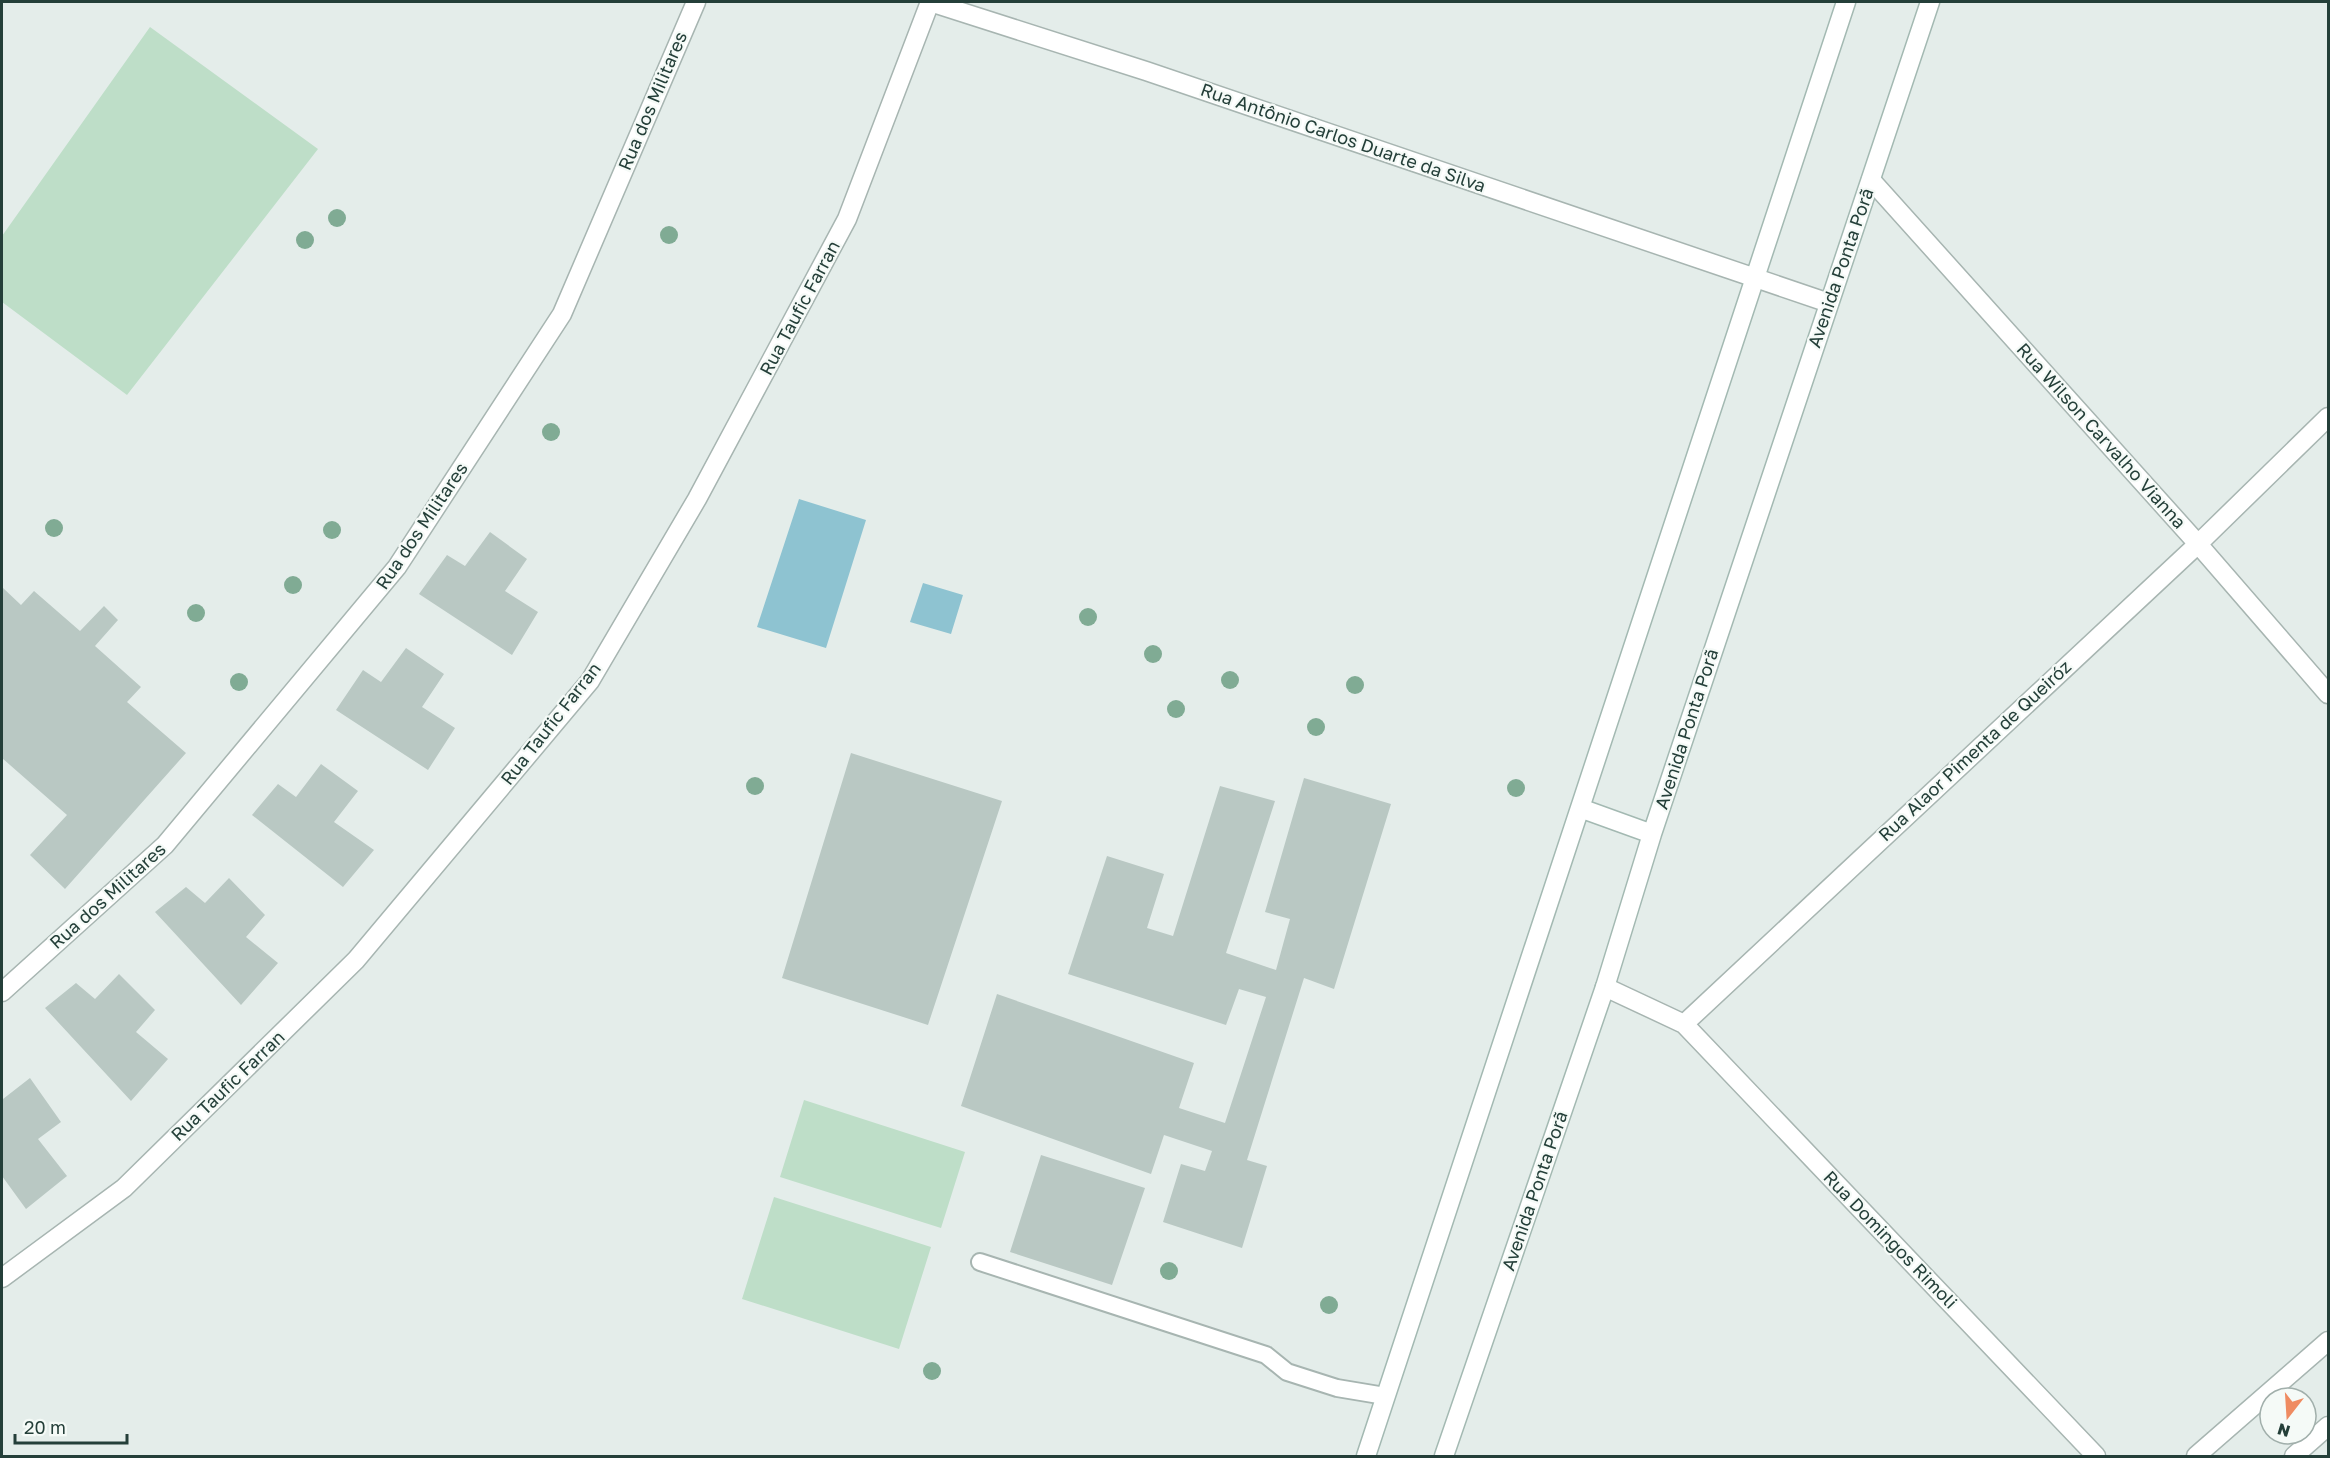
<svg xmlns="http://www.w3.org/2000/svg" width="2330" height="1458" viewBox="0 0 2330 1458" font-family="'Golos Text',sans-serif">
<rect width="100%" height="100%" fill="#e4edea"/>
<path fill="#bedec8" d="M150 27 318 149 127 395 2 302V236Z
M804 1100 965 1152 941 1228 780 1177Z
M774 1197 931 1247 899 1349 742 1299Z"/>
<path fill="#8ec3d1" d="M799 499 866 520 826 648 757 627Z
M923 583 963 595 951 634 910 622Z"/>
<path fill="#b9c8c3" d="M490 532 527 559 505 591 538 612 512 655 419 594 447 555 465 566Z
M2 587 21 605 34 591 80 631 104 606 118 620 95 646 141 687 127 702 186 753 65 889 30 855 67 815 2 758Z
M406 648 444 674 422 707 455 728 428 770 336 710 363 670 381 682Z
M851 753 1002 801 928 1025 782 978Z
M321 764 358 791 334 822 374 850 343 887 252 815 278 784 296 797Z
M1304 778 1391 804 1334 989 1304 978 1247 1160 1267 1166 1242 1248 1163 1222 1181 1164 1205 1171 1212 1151 1164 1135 1151 1174 961 1106 997 994 1194 1063 1179 1108 1225 1123 1266 997 1239 989 1226 1025 1068 974 1107 856 1164 874 1147 928 1173 936 1220 786 1275 801 1226 953 1276 970 1290 919 1265 912Z
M229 878 265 915 246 937 278 963 241 1005 155 912 186 887 205 903Z
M119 974 155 1010 136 1032 168 1059 131 1101 45 1008 76 983 95 999Z
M30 1078 61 1122 38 1139 67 1176 26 1209 2 1176V1097L3 1099Z
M1041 1155 1145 1188 1112 1285 1010 1252Z"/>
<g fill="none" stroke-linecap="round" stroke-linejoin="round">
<defs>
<path id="service" d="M980 1262 1266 1355 1287 1372 1337 1388 1385 1396"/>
<path id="minor" d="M1871 180 2198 544 2328 694
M1605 987 1684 1024 2198 544 2328 417
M2 992 165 845 397 567 562 314 696 2
M1684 1024 2096 1456
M2 1278 124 1188 356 960 590 681 697 499 847 219 930 2
M2196 1456 2328 1341
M2294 1456 2328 1426"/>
<path id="tertiary" d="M930 2 1146 71 1829 303"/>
<path id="secondary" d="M1580 808 1652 834
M1366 1456 1846 2
M1444 1456 1605 987 1652 834 1930 2"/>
</defs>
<use href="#service" stroke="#a7b5b1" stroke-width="20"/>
<use href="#minor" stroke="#a7b5b1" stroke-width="21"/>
<use href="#tertiary" stroke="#a7b5b1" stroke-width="21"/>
<use href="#secondary" stroke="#a3b9b2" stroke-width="21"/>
<use href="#service" stroke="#fff" stroke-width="16"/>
<use href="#minor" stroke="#fff" stroke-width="18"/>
<use href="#tertiary" stroke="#fff" stroke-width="18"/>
<use href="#secondary" stroke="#fff" stroke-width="18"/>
</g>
<g fill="#80ab94">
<circle cx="337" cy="218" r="9"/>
<circle cx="669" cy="235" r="9"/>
<circle cx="305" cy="240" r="9"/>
<circle cx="551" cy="432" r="9"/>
<circle cx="54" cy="528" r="9"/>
<circle cx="332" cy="530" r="9"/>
<circle cx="293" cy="585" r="9"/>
<circle cx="196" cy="613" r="9"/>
<circle cx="1088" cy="617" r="9"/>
<circle cx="1153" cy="654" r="9"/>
<circle cx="1230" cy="680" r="9"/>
<circle cx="239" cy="682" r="9"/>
<circle cx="1355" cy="685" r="9"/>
<circle cx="1176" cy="709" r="9"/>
<circle cx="1316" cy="727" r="9"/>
<circle cx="755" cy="786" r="9"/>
<circle cx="1516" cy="788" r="9"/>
<circle cx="1169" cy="1271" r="9"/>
<circle cx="1329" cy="1305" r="9"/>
<circle cx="932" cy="1371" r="9"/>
</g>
<g text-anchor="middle" stroke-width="4.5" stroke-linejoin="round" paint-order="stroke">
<g font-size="18" fill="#243f39" stroke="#f5faf7">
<text transform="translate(653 101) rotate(-67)" y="6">Rua dos Militares</text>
<text transform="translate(1343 138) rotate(19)" y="6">Rua Antônio Carlos Duarte da Silva</text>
<text transform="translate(1841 268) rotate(-71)" y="6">Avenida Ponta Porã</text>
<text transform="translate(800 308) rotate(-62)" y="6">Rua Taufic Farran</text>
<text transform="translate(2101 436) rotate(48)" y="6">Rua Wilson Carvalho Vianna</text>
<text transform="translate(422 526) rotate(-56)" y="6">Rua dos Militares</text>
<text transform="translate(551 724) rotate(-52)" y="6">Rua Taufic Farran</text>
<text transform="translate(1687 729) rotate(-72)" y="6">Avenida Ponta Porã</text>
<text transform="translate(1975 751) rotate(-43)" y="6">Rua Alaor Pimenta de Queiróz</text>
<text transform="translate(108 896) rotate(-42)" y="6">Rua dos Militares</text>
<text transform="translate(228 1086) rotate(-44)" y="6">Rua Taufic Farran</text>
<text transform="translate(1535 1191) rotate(-71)" y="6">Avenida Ponta Porã</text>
<text transform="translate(1890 1240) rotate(46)" y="6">Rua Domingos Rimoli</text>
</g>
</g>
<rect width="2330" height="1458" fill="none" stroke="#243f39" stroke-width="6"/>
<g transform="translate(2288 1416) rotate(197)"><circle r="28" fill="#f5faf7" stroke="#a1afab" stroke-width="1.5"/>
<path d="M0-4.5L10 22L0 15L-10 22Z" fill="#ef8b61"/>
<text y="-9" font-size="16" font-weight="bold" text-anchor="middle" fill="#243f39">N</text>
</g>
<path d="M15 1434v9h112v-9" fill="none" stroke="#243f39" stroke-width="3"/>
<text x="24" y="1434" font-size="18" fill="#243f39" stroke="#f5faf7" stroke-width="4.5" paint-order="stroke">20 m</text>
</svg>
